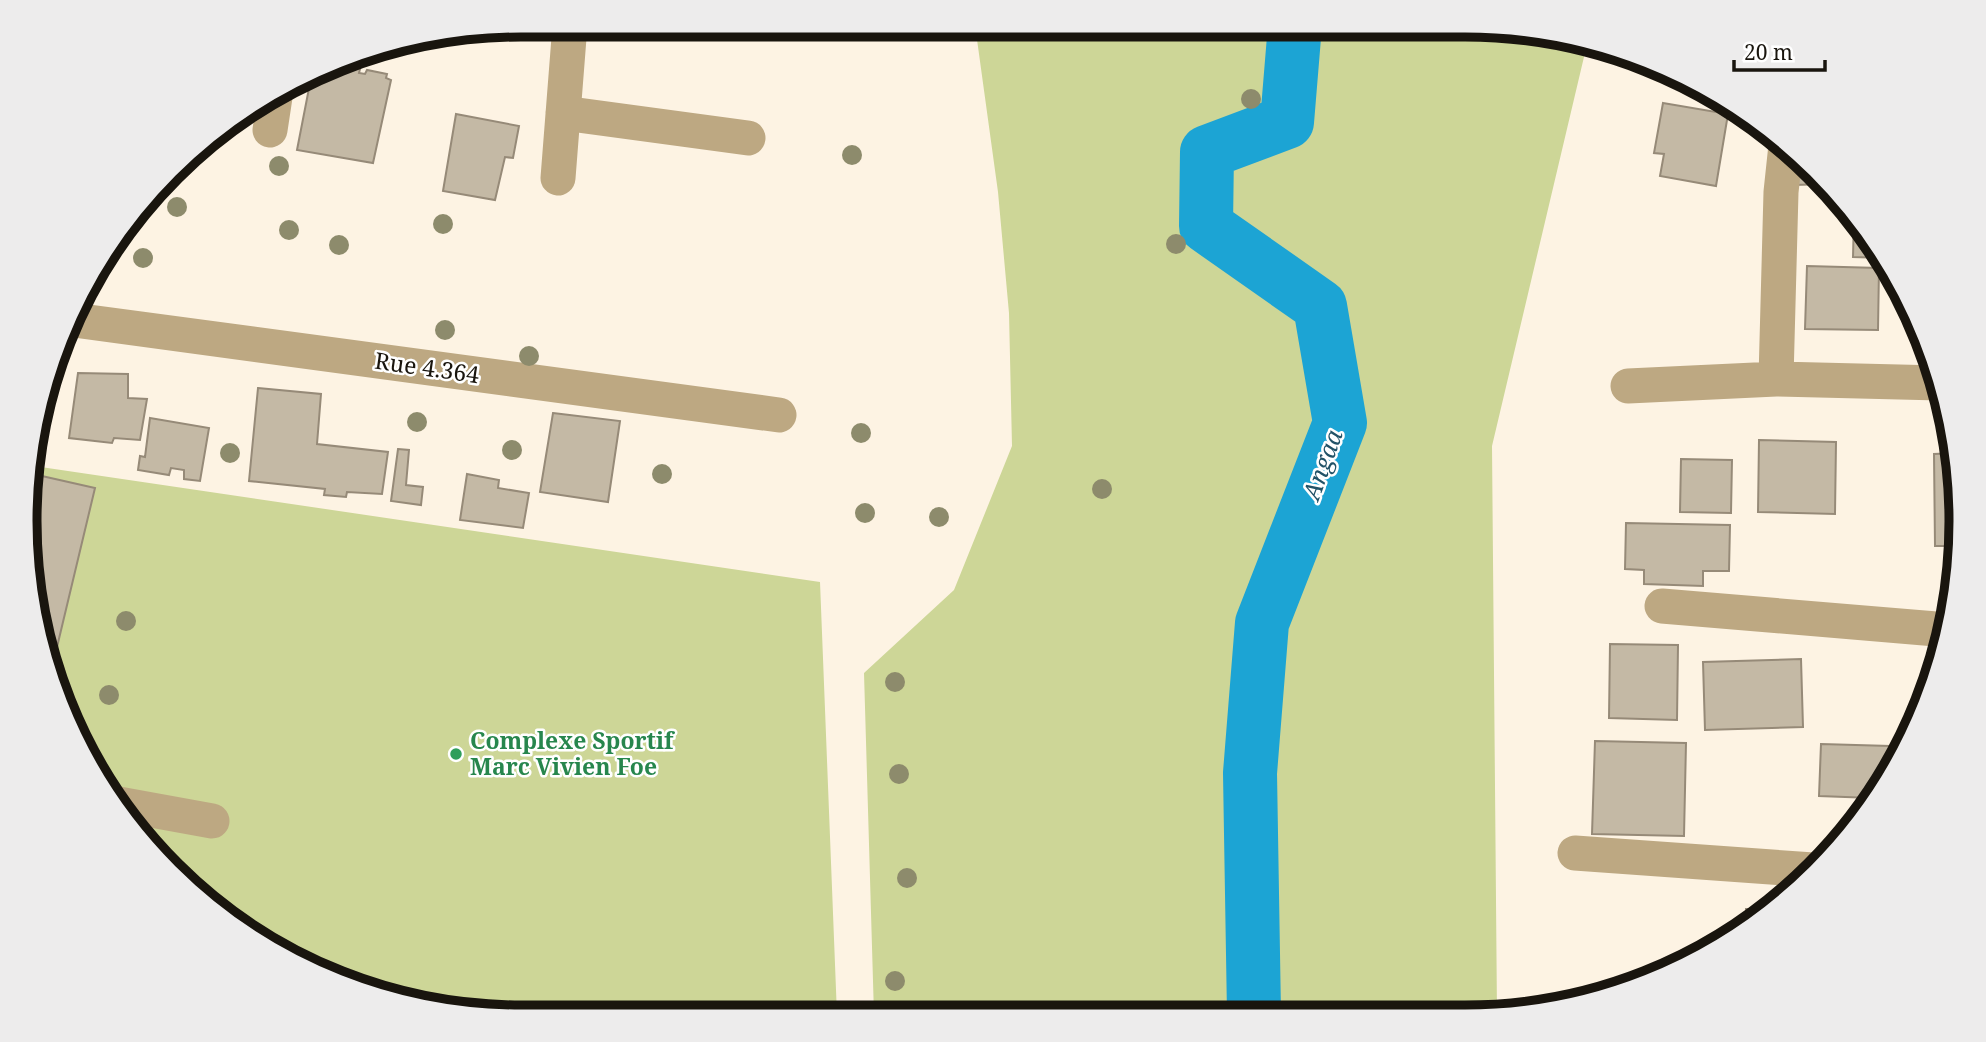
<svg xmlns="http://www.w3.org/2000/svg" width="1986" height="1042" viewBox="0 0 1986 1042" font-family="'Noto Serif',serif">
<rect width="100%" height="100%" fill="#fdf3e3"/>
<path fill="#cdd697" d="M975 25 1497 26 1588 40 1492 446 1497 1013 874 1015 864 673 954 590 1012 446 1009 313 998 192Z
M34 466 820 582 837 1015 489 1016 393 1001 301 966 170 872 108 797 62 711 26 554Z"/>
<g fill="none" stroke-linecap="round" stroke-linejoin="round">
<path stroke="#1ca4d4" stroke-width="54" d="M1254 1014 1250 773 1262 623 1340 423 1320 306 1206 226 1207 152 1287 122 1295 25"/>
</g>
<path fill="#c4b9a5" stroke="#968a78" stroke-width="2" d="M341 62 361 65 359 73 365 74 367 70 387 74 386 78 391 80 373 163 297 150 311 78Z
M1663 103 1728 114 1716 186 1660 176 1664 154 1654 153Z
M456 114 519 126 513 158 505 157 495 200 443 191Z
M1794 153 1828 184 1794 185Z
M1854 216 1885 258 1853 257Z
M1807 266 1879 268 1878 330 1805 329Z
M78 373 128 374V398L147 399 140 440 114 438 112 443 69 438Z
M258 388 321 394 317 444 388 452 382 494 347 492 346 497 324 495 325 489 249 481Z
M553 413 620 421 608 502 540 492Z
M150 418 209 428 200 481 184 479V470L171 468 169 475 138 470 140 456 145 457Z
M1759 440 1836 442 1835 514 1758 512Z
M398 449 409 450 406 485 423 487 421 505 391 501Z
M1957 453 1960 546H1935L1934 454Z
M1681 459 1732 460 1731 513 1680 512Z
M33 474 95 488 52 668 26 554Z
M467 474 499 480 498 488 529 493 523 528 460 520Z
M1626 523 1730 525 1729 571H1703V586L1644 584V570L1625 569Z
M1610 644 1678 645 1677 720 1609 718Z
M1801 659 1803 727 1705 730 1703 662Z
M1595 741 1686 743 1684 836 1592 834Z
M1821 744 1890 746 1889 772 1872 798 1819 796Z
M1746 909H1770L1746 929Z"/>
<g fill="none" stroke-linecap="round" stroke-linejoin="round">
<path stroke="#bda882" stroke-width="35" d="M563 113 748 138
M270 130 275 97
M558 178 570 25
M74 320 779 415
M1776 379 1781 192 1786 145
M1628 386 1776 379 1940 383
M1662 606 1948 630
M113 803 212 821
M1575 853 1813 870"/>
</g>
<g fill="#8d8b6c">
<circle cx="1251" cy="99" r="10"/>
<circle cx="852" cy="155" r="10"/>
<circle cx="279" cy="166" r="10"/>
<circle cx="177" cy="207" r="10"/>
<circle cx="443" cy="224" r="10"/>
<circle cx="289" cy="230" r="10"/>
<circle cx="1176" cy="244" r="10"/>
<circle cx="339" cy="245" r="10"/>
<circle cx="143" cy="258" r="10"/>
<circle cx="445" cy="330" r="10"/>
<circle cx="529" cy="356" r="10"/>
<circle cx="417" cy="422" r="10"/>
<circle cx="861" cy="433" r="10"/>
<circle cx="512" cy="450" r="10"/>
<circle cx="230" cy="453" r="10"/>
<circle cx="662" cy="474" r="10"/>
<circle cx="1102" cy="489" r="10"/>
<circle cx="865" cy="513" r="10"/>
<circle cx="939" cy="517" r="10"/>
<circle cx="126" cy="621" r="10"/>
<circle cx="895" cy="682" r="10"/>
<circle cx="109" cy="695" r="10"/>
<circle cx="899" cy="774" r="10"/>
<circle cx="907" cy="878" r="10"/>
<circle cx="895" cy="981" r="10"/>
</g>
<circle fill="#2e9e5b" stroke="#fff" stroke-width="2.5" cx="456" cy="754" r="7"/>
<g text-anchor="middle" stroke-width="5" stroke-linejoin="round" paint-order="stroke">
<g font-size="23" fill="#19150e" stroke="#fff">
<text transform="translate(427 368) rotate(8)" y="8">Rue 4.364</text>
</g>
<g font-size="23" font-weight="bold" fill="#27864d" stroke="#fff" text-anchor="start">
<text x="470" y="749">Complexe Sportif<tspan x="470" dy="26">Marc Vivien Foe</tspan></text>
</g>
<g font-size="24" font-style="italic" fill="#215267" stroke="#fff">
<text transform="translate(1323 465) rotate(-70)" y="8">Angaa</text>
</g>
</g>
<path d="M0 0H1986V1042H0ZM521 37H1465A484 484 0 0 1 1949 521V521A484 484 0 0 1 1465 1005H521A484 484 0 0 1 37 521V521A484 484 0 0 1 521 37Z" fill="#edecec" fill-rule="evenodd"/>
<path fill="none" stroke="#19150e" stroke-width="9" d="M521 37H1465A484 484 0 0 1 1949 521V521A484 484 0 0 1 1465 1005H521A484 484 0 0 1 37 521V521A484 484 0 0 1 521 37Z"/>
<path d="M1734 60v10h91v-10" fill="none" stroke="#19150e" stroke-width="3.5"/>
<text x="1744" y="60" font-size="21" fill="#19150e" stroke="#ffffff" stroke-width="5" paint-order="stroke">20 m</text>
</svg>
